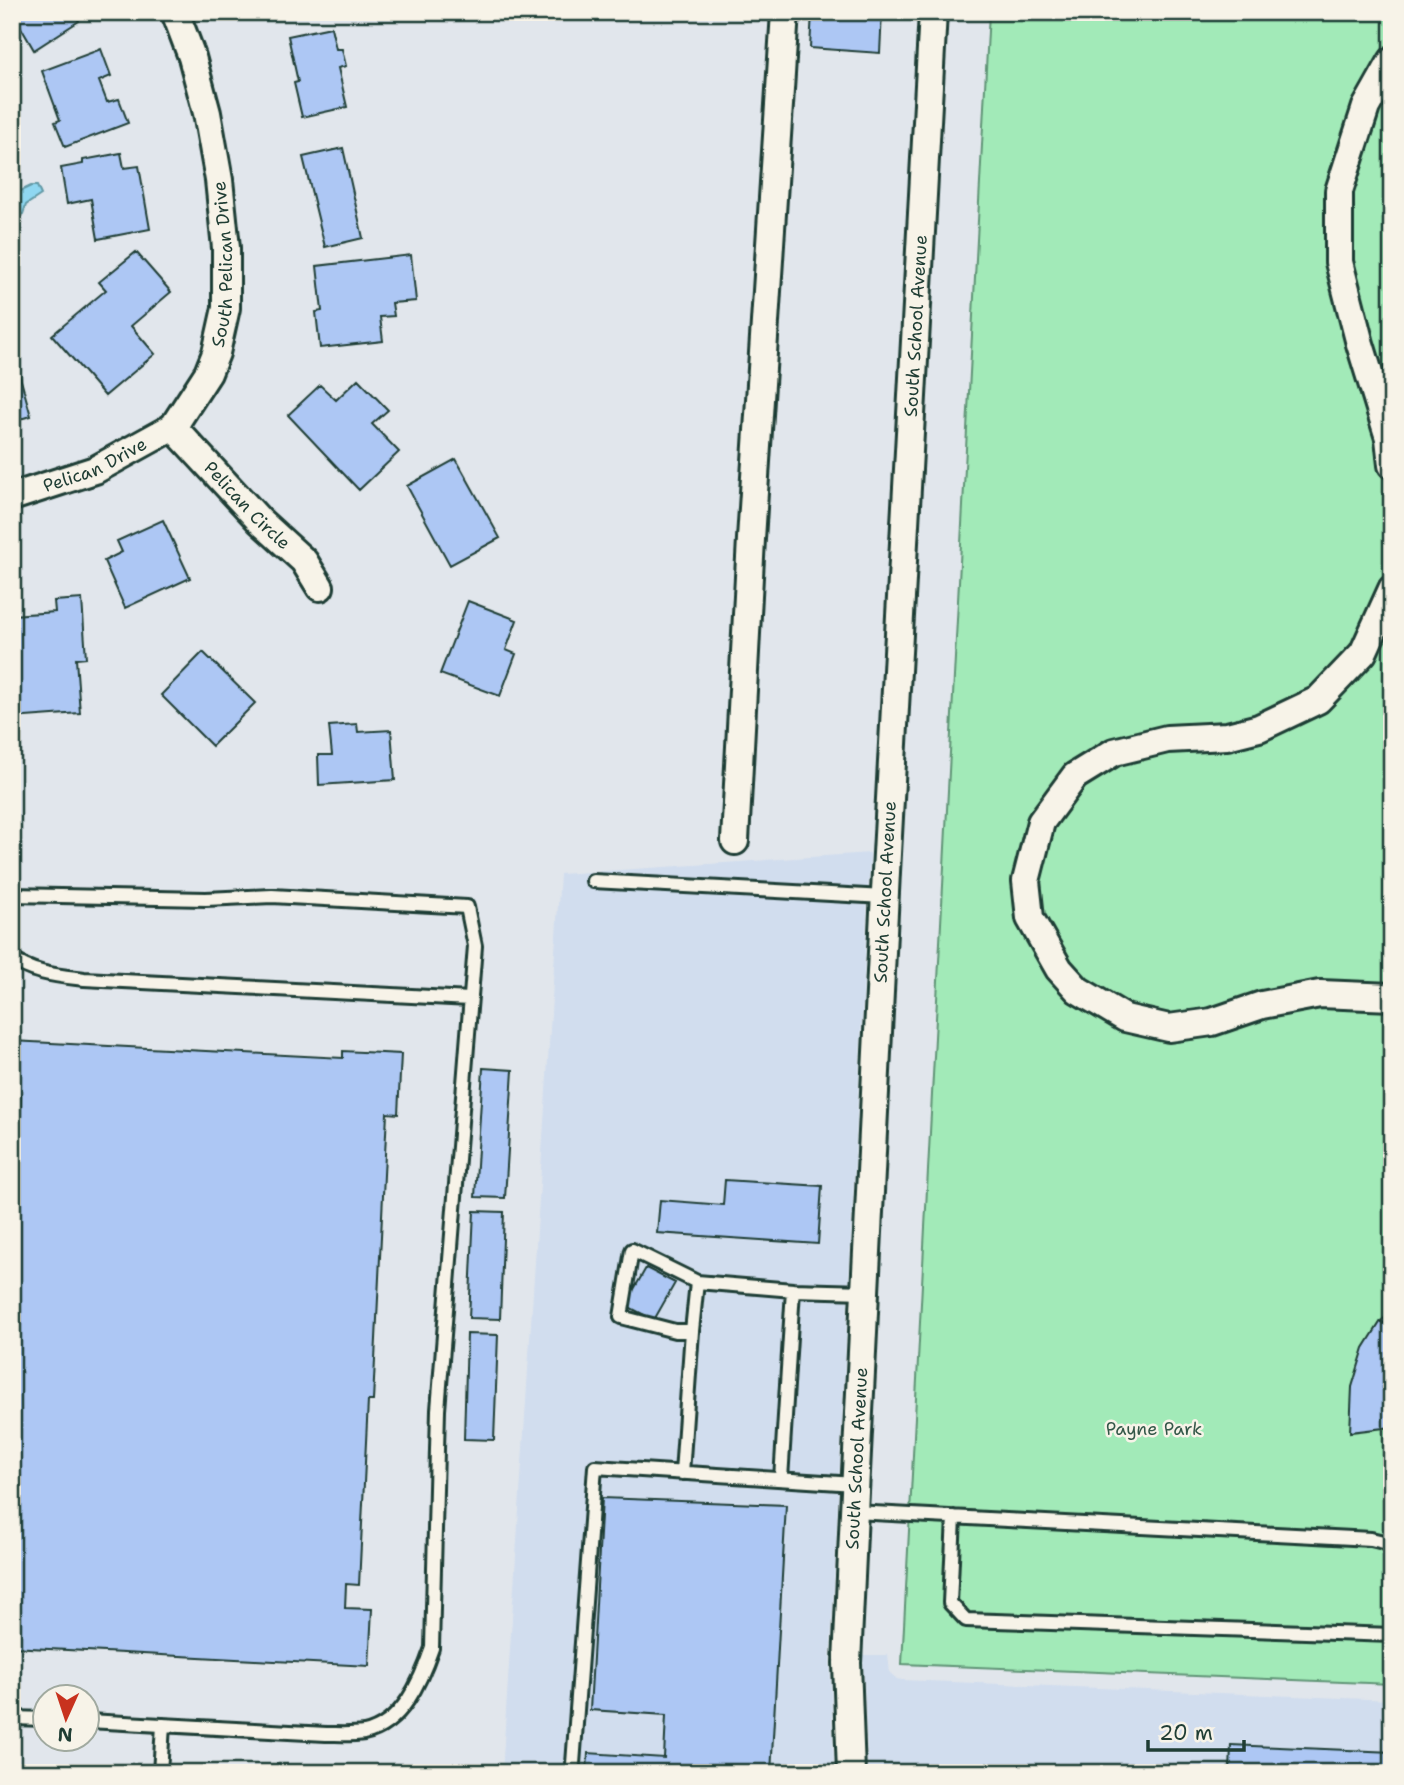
<svg xmlns="http://www.w3.org/2000/svg" width="1404" height="1785" viewBox="0 0 1404 1785" font-family="'Shantell Sans',sans-serif">
<rect width="100%" height="100%" fill="#e1e6ec"/>
<filter id="ink" filterUnits="userSpaceOnUse"><feTurbulence type="fractalNoise" baseFrequency=".0143" numOctaves="2"/><feDisplacementMap in="SourceGraphic" scale="14" xChannelSelector="R" yChannelSelector="G"/><feConvolveMatrix kernelMatrix="1 2 1 2 8 2 1 2 1" color-interpolation-filters="sRGB"/></filter>
<g filter="url(#ink)">
<path fill="#d1ddee" d="M870 853 830 1662 834 1773H502L560 874Z
M863 1655H888L890 1673 897 1679 902 1680 1392 1700V1773H868Z"/>
<path fill="#a2eab8" stroke="#609476" stroke-width="2" d="M989 12H1392V1684L902 1664Z"/>
<path fill="#8fd7f1" stroke="#6299a5" stroke-width="2" d="M31 186H37L41 195 26 205 23 214 12 218V195Z"/>
<path fill="#adc7f4" stroke="#1f3d34" stroke-width="2" d="M12 12H73L79 21 34 50Z
M812 12H882L880 53 810 48Z
M331 27 336 49H342L346 66 338 68 347 107 302 117 294 83 298 82 288 36Z
M101 49 111 76 99 81 107 102 119 99 128 123 65 147 55 122 60 120 42 71Z
M343 148 363 238 325 247 303 157Z
M121 153 124 168 139 166 150 229 98 239 91 199 67 204 61 168 83 164V160Z
M136 252 171 292 131 326 155 354 105 396 52 335 106 290 99 282Z
M411 255 416 301 392 303 394 316 380 317 383 341 320 348 316 312 322 311 317 266Z
M12 361 14 367 17 366 31 416 12 421Z
M358 379 388 410 372 424 399 452 359 490 288 415 320 385 336 400Z
M456 459 500 538 450 565 407 486Z
M163 520 190 578 125 608 104 561 122 552 117 541Z
M82 599 86 658 76 659 80 713 12 718V615L55 612 54 601Z
M468 601 517 620 506 650 516 654 500 696 440 674Z
M203 652 255 703 212 746 161 695Z
M357 724 358 732 391 730 395 780 319 785 318 755H332L329 726Z
M12 1041 343 1058V1051L401 1054 398 1114 387 1113 373 1401H368L359 1585 346 1584 345 1608 372 1609 369 1666 12 1647V1121H20L21 1095H12Z
M483 1068 513 1070 505 1198 475 1197Z
M725 1180 822 1186 818 1244 657 1233 660 1200 723 1205Z
M474 1211 504 1212 500 1319 469 1318Z
M646 1268 675 1283 654 1320 625 1305Z
M1392 1311V1328L1381 1321Z
M1381 1321 1392 1328V1427L1350 1432 1352 1387 1364 1348Z
M467 1334 498 1335 494 1440 464 1439Z
M602 1498 786 1505 771 1773H587L588 1753 664 1758 666 1715 590 1710Z
M1231 1745 1392 1752V1773H1230Z"/>
<g fill="none" stroke-linecap="round" stroke-linejoin="round">
<defs>
<path id="lane" d="M593 881 884 897
M12 895 206 899 272 896 467 907 475 946 438 1410 432 1648C421 1680 402 1725 364 1733 352 1735 338 1734 326 1734L88 1721
M12 958C31 974 61 976 84 979L470 999
M692 1331 697 1282
M682 1473 692 1331H675L621 1317 632 1250 697 1282 793 1290 865 1292
M781 1479 793 1290
M854 1512 1371 1539 1392 1544
M954 1517 950 1603 966 1620 1392 1635
M12 1718 46 1719
M573 1764 595 1467 855 1484
M160 1773 163 1725"/>
<g id="street">
<path d="M1392 61 1366 107 1339 191V262L1360 344 1389 438 1392 465"/>
<path id="s1" d="M173 427 260 521 304 561 320 587"/>
<path id="s2" d="M12 497 95 470 173 427 208 373 216 353 226 308V248L219 180 207 113 192 57 175 12"/>
<path d="M1392 589 1363 653 1318 700 1259 728 1227 736 1167 739 1114 752 1075 776 1041 822 1026 881 1030 918 1059 969 1078 990 1125 1018 1169 1028 1212 1022 1262 1005 1320 994 1392 997"/>
<path d="M735 841 751 539 785 12"/>
<path id="s3" d="M851 1773 847 1663 854 1512 886 872 933 12"/>
</g>
</defs>
<use href="#lane" stroke="#1f3d34" stroke-width="18"/>
<use href="#street" stroke="#1f3d34" stroke-width="32"/>
<use href="#lane" stroke="#f7f3e8" stroke-width="12"/>
<use href="#street" stroke="#f7f3e8" stroke-width="26"/>
</g>
</g>
<g text-anchor="middle" stroke-width="5" stroke-linejoin="round" paint-order="stroke">
<g font-size="18" fill="#1f3d34" stroke="#f7f3e8">
<text dy="6" stroke="none"><textPath href="#s2" startOffset="352">South Pelican Drive</textPath></text>
<text dy="6" stroke="none"><textPath href="#s3" startOffset="1449">South School Avenue</textPath></text>
<text dy="6" stroke="none"><textPath href="#s2" startOffset="89">Pelican Drive</textPath></text>
<text dy="6" stroke="none"><textPath href="#s1" startOffset="108">Pelican Circle</textPath></text>
<text dy="6" stroke="none"><textPath href="#s3" startOffset="882">South School Avenue</textPath></text>
<text dy="6" stroke="none"><textPath href="#s3" startOffset="315">South School Avenue</textPath></text>
</g>
<g font-size="18" fill="#335748" stroke="#f7f3e8">
<text x="1154" y="1435">Payne Park</text>
</g>
</g>
<rect width="1404" height="1785" fill="none" stroke="#f7f3e8" stroke-width="42"/>
<rect x="21" y="21" width="1362" height="1743" fill="none" stroke="#1f3d34" stroke-width="2.5" filter="url(#ink)"/>
<g transform="translate(66 1718) rotate(183)"><circle r="33" fill="#f7f3e8" stroke="#a1aaa0" stroke-width="2"/>
<path d="M0-5L12 26L0 18L-12 26Z" fill="#c8321e"/>
<text y="-10" font-size="19" font-weight="bold" text-anchor="middle" fill="#1f3d34">N</text>
</g>
<path d="M1148 1740v10h96v-10" fill="none" stroke="#1f3d34" stroke-width="3.5"/>
<text x="1159" y="1740" font-size="21" fill="#1f3d34" stroke="#f7f3e8" stroke-width="5" paint-order="stroke">20 m</text>
</svg>
